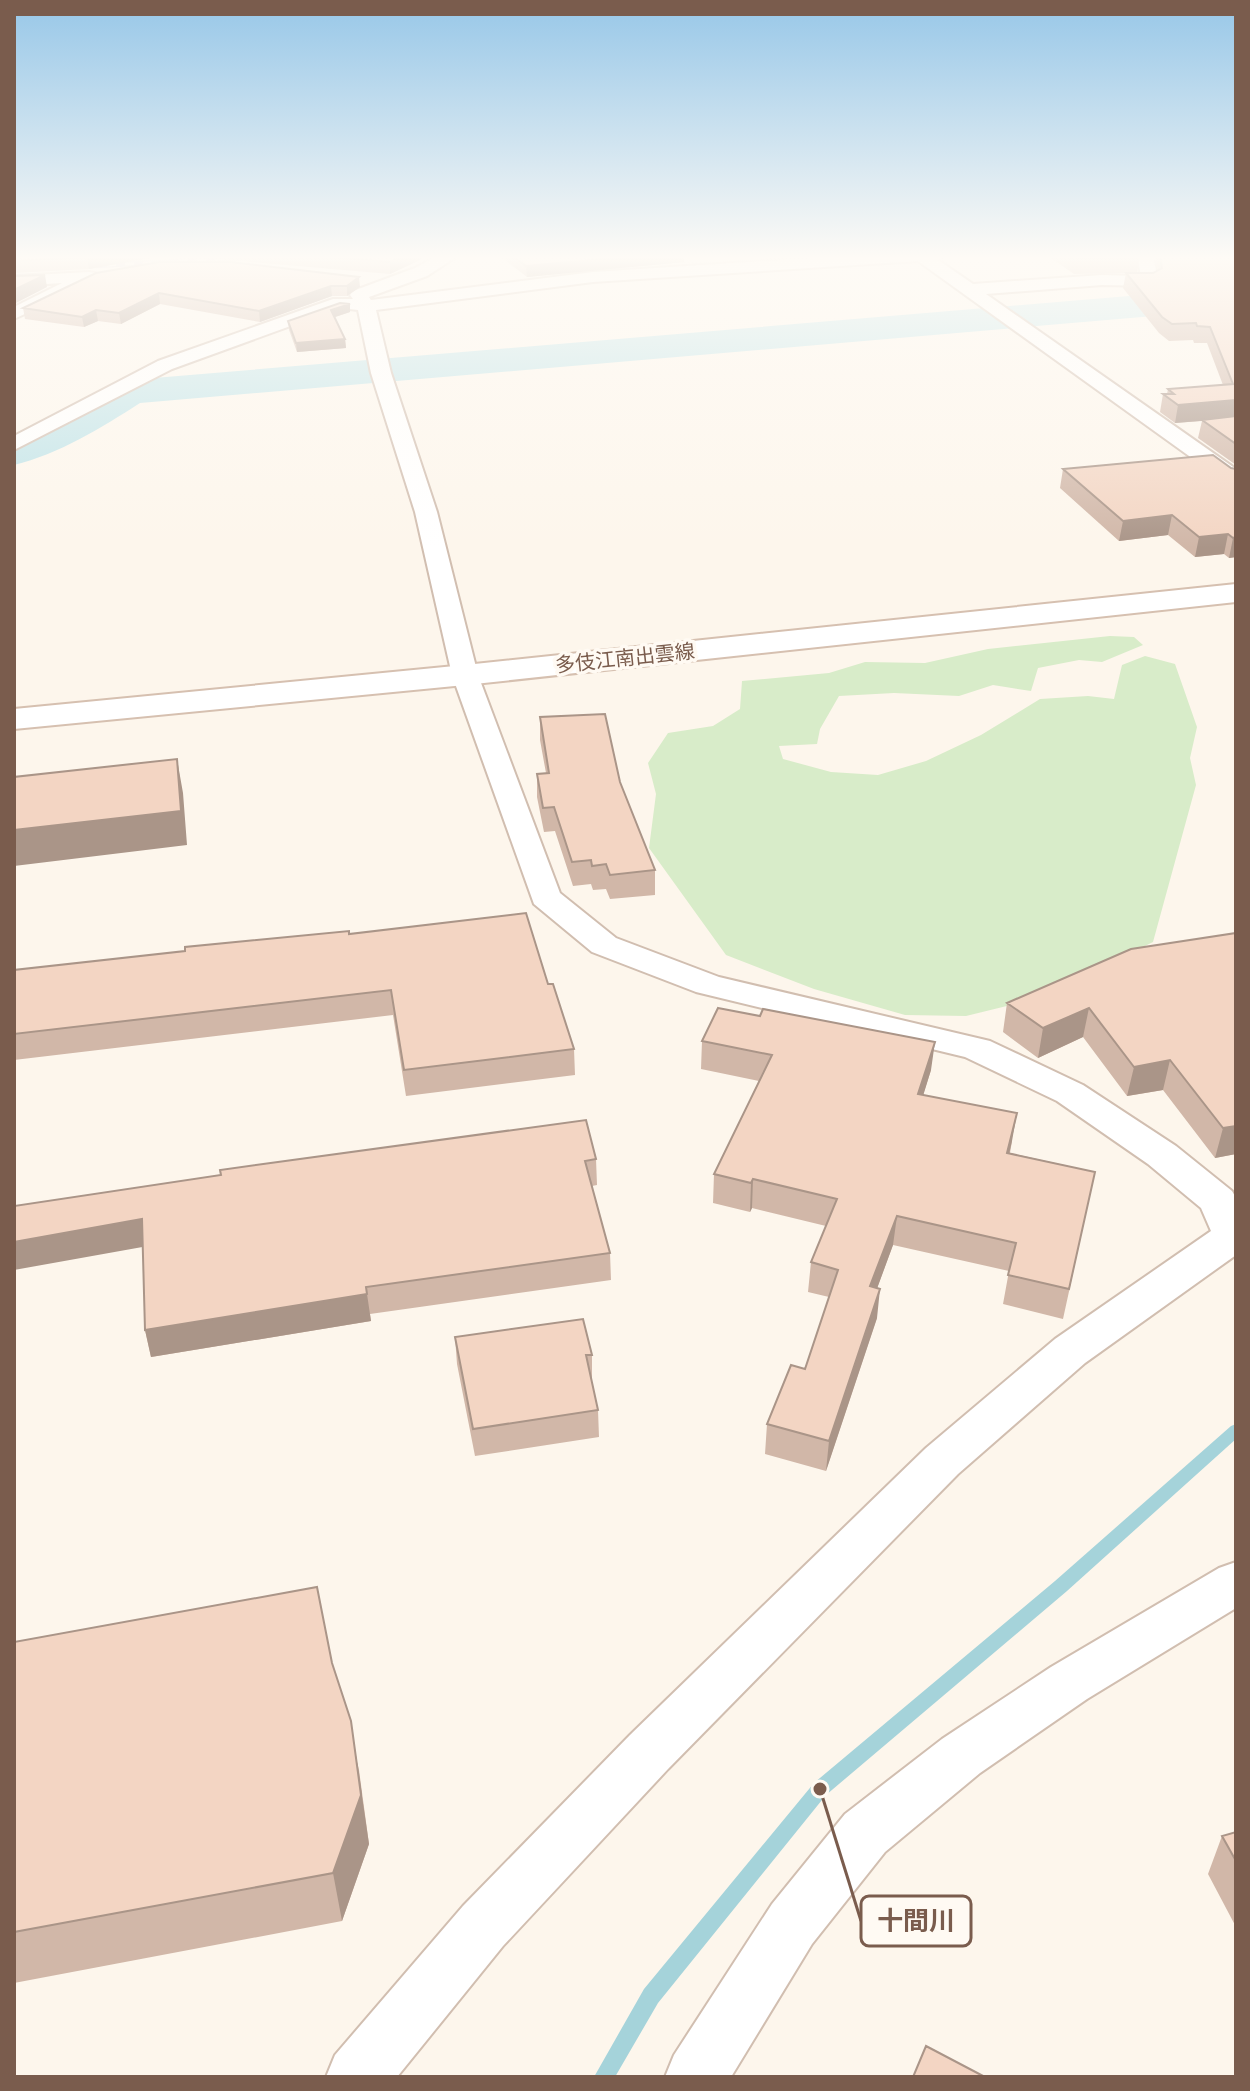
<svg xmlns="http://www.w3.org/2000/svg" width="1250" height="2091" viewBox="0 0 1250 2091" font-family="'Roboto Condensed','Noto Sans JP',sans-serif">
<rect width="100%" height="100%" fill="#fdf6ec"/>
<path fill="#d8ecc9" d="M1110 636 1134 637 1143 645 1102 662 1079 660 1038 668 1031 691 993 685 959 696 894 693 839 696 820 729 817 744 779 746 783 759 831 772 878 775 926 761 981 735 1040 699 1088 696 1114 699 1122 665 1145 656 1175 664 1197 727 1190 758 1196 785 1153 942 1040 998 966 1016 905 1015 814 989 726 955 649 848 656 794 648 763 668 733 713 726 740 709 742 681 829 673 865 662 925 663 988 649Z"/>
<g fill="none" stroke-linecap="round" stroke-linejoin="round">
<path fill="#a5d3da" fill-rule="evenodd" d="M1236 1424V1439L1067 1591 826 1795 658 2003 615 2077H594L644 1989 814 1783 1055 1581 1231 1426Z"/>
<path fill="#bfe3e8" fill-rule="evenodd" d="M1236 287V309L140 403C101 428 59 454 14 465V436L71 410 116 383 130 380Z"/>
<defs>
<path id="street" d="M439 255H459L427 276 369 297 371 300 593 272 859 255H946L938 260 973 284 1102 275 1141 276 1137 255H1153L1158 281 1150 286 1102 285 986 294 1236 469V486L1228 484 918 261 593 282 376 310 391 373 437 512 478 675 560 893 616 938 719 977 990 1041 1083 1085 1176 1146 1232 1191 1236 1198V1255L1085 1363 958 1474 668 1769 503 1946 397 2077H326L335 2055 463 1906 630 1735 926 1448 1055 1339 1211 1231 1201 1208 1148 1164 1057 1101 965 1057 696 992 592 952 534 904 452 675 415 512 371 373 358 310 340 308 172 369 14 450V436L158 361 333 299H353L350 295 353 291 415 268Z
M89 272 95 273 97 277 95 281 14 319V307L62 283 14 286V276Z
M1236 1562V1608L1087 1699 980 1773 885 1852 812 1944 731 2077H665L674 2055 772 1904 845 1814 942 1739 1051 1667 1219 1568Z"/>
<path id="secondary" d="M1236 584V602L465 685 14 729V709L465 665Z"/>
</defs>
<use href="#street" stroke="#d1beb0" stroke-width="4"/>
<use href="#secondary" stroke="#d6c0b0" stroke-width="4"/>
<use href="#street" fill="#fff" fill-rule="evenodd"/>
<use href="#secondary" fill="#fff" fill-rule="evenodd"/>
<defs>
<path id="rail" d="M89 266 241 258"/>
</defs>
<use href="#rail" stroke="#b9a8c9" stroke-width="5"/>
<use href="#rail" stroke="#fffaf3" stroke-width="3" stroke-dasharray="9" stroke-linecap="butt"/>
</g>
<path fill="#d1b7a8" d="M14 255H422V259L390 274 195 257H155L89 269 14 273Z
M498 255H684V262L527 277Z
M1026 255H1140L1137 273H1153L1158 270 1155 255H1232L1236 261V465L1198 438 1202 421 1175 423 1160 412 1163 394H1167L1168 389 1223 385 1207 343H1194L1193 340 1169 341 1159 333 1123 288 1126 273 1074 274 1048 256 1030 257Z
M96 273 360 287 347 296H332L260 322 160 304 121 324 98 321 84 327 25 319 23 308Z
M350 304V312L335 317 345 339 346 348 297 352 289 330 288 321Z
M1231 468 1236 557 1229 558 1224 554 1195 557 1168 535 1119 541 1060 488 1063 469Z
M540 717 620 782 655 870V895L610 899 606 889 593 890 591 884 573 886 555 831 544 832 537 797V774L546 773 540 740Z
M1236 933V1154L1215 1158 1163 1090 1127 1096 1083 1037 1038 1058 1003 1032 1007 1003Z
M349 934 548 984 574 1049 575 1075 406 1096 393 1015 14 1060V970Z
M702 1041 931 1070 923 1095 1012 1141 1010 1153 1095 1172 1063 1319 1003 1304 1009 1271 893 1245 877 1288V1318L826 1471 765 1454 767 1424 805 1369 829 1297 808 1292 811 1262 826 1226 752 1208 750 1212 713 1203 714 1174 759 1081 701 1069Z
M596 1159 597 1185 592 1186 610 1253 611 1280 370 1314 371 1321 151 1357 145 1330 143 1247 14 1206Z
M455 1337 592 1355V1382L598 1410 599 1437 475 1456 457 1364Z
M14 1642 332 1663 359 1770 369 1844 342 1921 14 1983Z
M1236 1832V1927L1208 1874 1222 1836Z"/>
<path fill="#aa9588" d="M98 255H155V257L89 269 87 257Z
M405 255H422V259L390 274V262Z
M645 255H684V262L527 277 526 266Z
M1030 255H1048L1030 257Z
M45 275 47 287 14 304V290Z
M359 277 360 287 347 296V286Z
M331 286 332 296 260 322 259 311Z
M159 293 160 304 121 324 119 313Z
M350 304V312L332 318 331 310Z
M96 310 98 321 84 327 82 317Z
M345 339 346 348 297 352 296 343Z
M1236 400V418L1175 423 1178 405Z
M1172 515 1168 535 1119 541 1123 521Z
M1228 534 1224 554 1195 557 1199 537Z
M1236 537V557L1229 558 1233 538Z
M177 759 183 793 187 845 14 866V830Z
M1089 1008 1083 1037 1038 1058 1043 1028Z
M935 1042 931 1070 915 1122 918 1094Z
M1170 1060 1163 1090 1127 1096 1134 1067Z
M1017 1113 1012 1141 1003 1181 1007 1153Z
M1236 1126V1154L1215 1158 1223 1128Z
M753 1179 752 1208 750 1212 751 1183Z
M897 1216 893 1245 867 1316 870 1286Z
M142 1219 148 1246 14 1270V1242Z
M880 1289 877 1318 826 1471 829 1441Z
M367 1294 371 1321 151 1357 145 1330Z
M351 1721 369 1844 342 1921 333 1873Z"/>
<path fill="#f3d5c3" stroke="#aa9588" stroke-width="2" d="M14 255H98L87 257 14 261Z
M310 255H405L390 262Z
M512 255H645L526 266Z
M1072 255H1140V257L1077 258Z
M1160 255H1232L1236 261V400L1178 405 1163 394H1174L1168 389 1233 384 1210 327 1197 326 1196 323 1172 324 1162 317 1126 273H1153L1162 268Z
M159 262H231L359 277 347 286H331L259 311 159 293 119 313 96 310 82 317 23 308 96 273Z
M45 275 14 290V276Z
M340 303 350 304 331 310 345 339 296 343 288 321Z
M1236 416V444L1202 420Z
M1213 455 1231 468 1236 469V537L1233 538 1228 534 1199 537 1172 515 1123 521 1063 469Z
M605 714 620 782 655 870 610 875 606 864 592 866 591 860 572 862 554 807 543 808 537 774 549 773 540 717Z
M177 759 181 811 14 830V777Z
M526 913 548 984H553L574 1049 404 1070 391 990 14 1034V970L185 951V947L349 931V934Z
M1236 933V1126L1223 1128 1170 1060 1134 1067 1089 1008 1043 1028 1007 1003 1131 949Z
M718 1008 760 1016 763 1009 935 1042 918 1094 1017 1113 1007 1153 1095 1172 1069 1289 1008 1275 1016 1243 897 1216 870 1286 880 1289 829 1441 767 1424 791 1365 805 1369 838 1270 811 1262 837 1199 753 1179 751 1183 714 1174 772 1055 702 1041Z
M586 1120 596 1159 585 1161 610 1253 366 1287 367 1294 145 1330 142 1219 14 1242V1206L221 1175 220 1170Z
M583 1319 592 1355H586L598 1410 473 1429 455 1337Z
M317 1587 332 1663 351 1721 361 1795 333 1873 14 1932V1642Z
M1236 1832V1861L1222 1836Z
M926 2046 985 2077H913Z"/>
<linearGradient id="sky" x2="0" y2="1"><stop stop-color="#97c7e8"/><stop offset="0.47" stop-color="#fefbf6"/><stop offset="1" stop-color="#fefbf6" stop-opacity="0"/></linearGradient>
<rect width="1250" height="548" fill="url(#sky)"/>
<g text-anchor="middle" stroke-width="7" stroke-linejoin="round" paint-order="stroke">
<g font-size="20" fill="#7a5c4d" stroke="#fffaf3">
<text transform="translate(625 658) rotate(-6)" y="7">多伎江南出雲線</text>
</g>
</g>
<path fill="none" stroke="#7a5c4d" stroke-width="3" d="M820 1789L861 1921"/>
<circle fill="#7a5c4d" stroke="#fffaf3" stroke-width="3" cx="820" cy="1789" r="8"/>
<rect fill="#fffaf3" stroke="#7a5c4d" stroke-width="3" x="861" y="1896" width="110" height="50" rx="8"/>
<g font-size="26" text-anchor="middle" font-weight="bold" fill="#7a5c4d">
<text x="916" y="1930">十間川</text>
</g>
<rect width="1250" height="2091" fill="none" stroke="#7a5c4d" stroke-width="32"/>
</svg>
